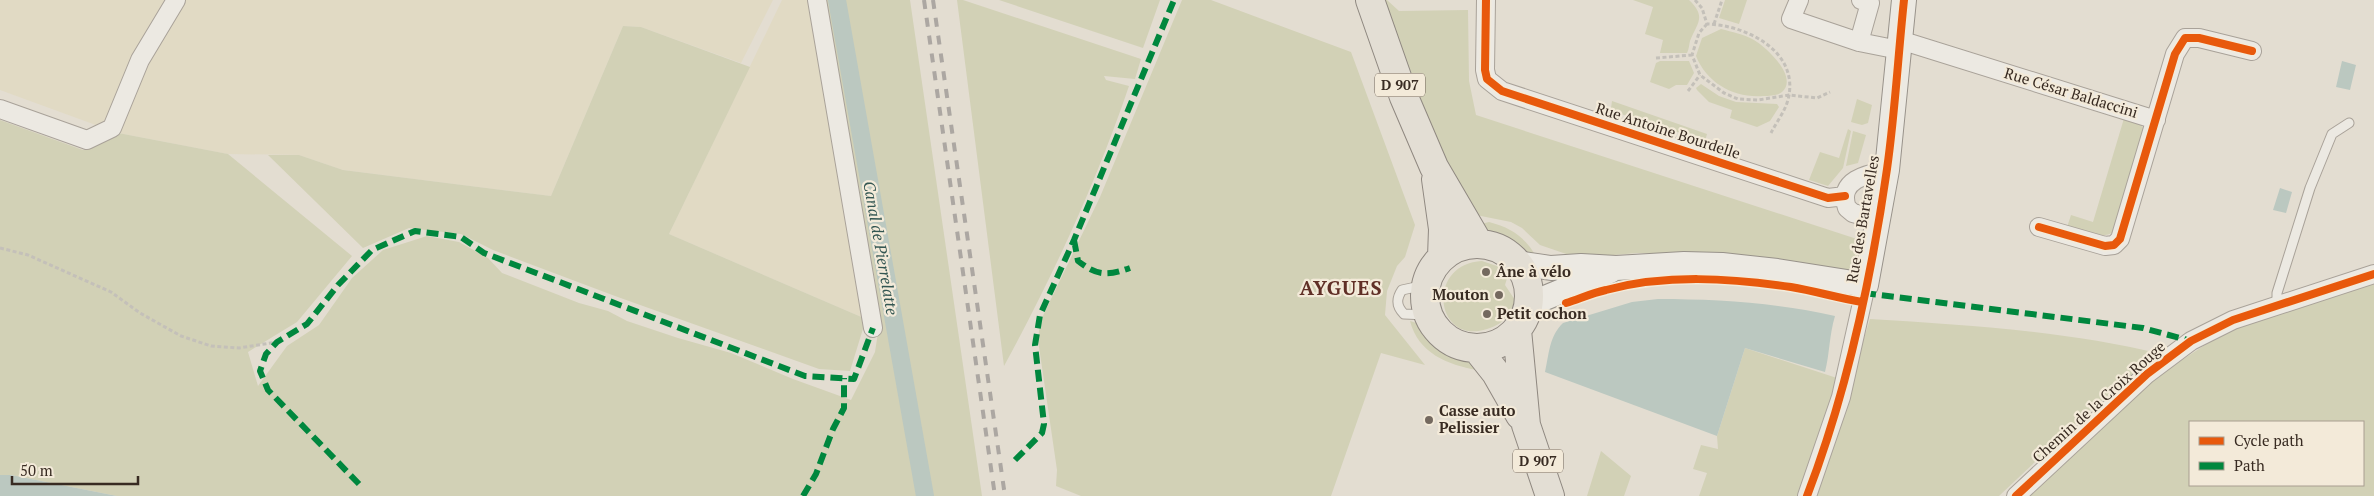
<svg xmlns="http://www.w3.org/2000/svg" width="2374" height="496" viewBox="0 0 2374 496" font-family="'PT Serif',serif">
<rect width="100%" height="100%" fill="#e3ddd1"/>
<path fill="#e1dac4" d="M0 0H169L104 128 0 90Z
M181 0H773L741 63 641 27 623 26 551 196 343 170 299 155 228 154 113 132 153 47Z
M782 0H813L866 319 669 234Z"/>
<path fill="#d2d1b6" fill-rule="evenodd" d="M826 0H910L982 496H117L11 475H0V120L83 150 113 132 228 154 352 256 297 322 248 352 258 386 287 346 319 325 352 278 383 250 427 236 459 242 488 258 502 273 579 303 608 311 627 321 678 338 731 353 793 379 851 400 875 352 879 326 875 280 850 154Z
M957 0H963L1141 59 1135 79 1104 76 1106 80 1129 86C1096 183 1053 276 1004 366Z
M999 0H1160L1143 48Z
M1182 0H1211L1351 52 1415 225 1405 257 1397 266 1387 291 1385 315 1425 365 1381 353 1331 496H1081L1056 486 1057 470 1038 340 1040 322 1100 197Z
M1382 0H1387L1399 11 1468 10 1469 81 1476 115 1860 240 1862 245 1859 261 1845 272 1692 254 1637 253 1578 258 1540 245 1522 228 1511 222 1471 214C1439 144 1408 73 1382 0Z
M1633 0H1689C1707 17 1697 23 1690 41 1689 45 1689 49 1687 53H1660L1663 40 1645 34 1653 7Z
M1725 0H1747L1739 24 1719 18Z
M623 26 641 27 750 67 669 234 866 319 850 371 819 369 615 296 493 250 461 234 409 228 363 248 268 155H299L343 170 551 196Z
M1721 29C1732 32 1744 34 1754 40 1766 47 1799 77 1782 92 1777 96 1769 96 1763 96 1733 98 1707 83 1696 56L1702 38Z
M1660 61H1689L1694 73 1687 85H1676L1669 89 1650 82 1656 63Z
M1701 84 1719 96 1736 102 1777 104 1779 107 1770 121 1757 127 1730 118 1732 110 1709 102 1697 90 1696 88Z
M1857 99 1872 105 1868 123 1862 125 1851 122Z
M1612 101 1707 134 1705 141 1618 113 1611 108Z
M2125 115 2136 119 2144 129 2118 215 2116 231C2100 241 2084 232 2067 227L2071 215 2093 222Z
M1848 129 1851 131 1843 168 1828 186 1809 180 1820 152 1839 158Z
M1853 131 1866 135 1858 163 1846 166Z
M1489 222C1512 228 1525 237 1537 258L1525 255 1518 246 1493 235 1481 224Z
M1482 261 1503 268 1508 275 1505 285 1515 300C1509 316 1504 324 1487 329 1435 346 1425 264 1482 261Z
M2374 278V496H2028L2156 377 2231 328ZM2190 422H2363V485H2190Z
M1870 319C1968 325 2066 331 2161 354L2092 408 1999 496H1812L1827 457Z
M1410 321C1424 324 1427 335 1437 344 1447 353 1461 356 1473 361L1477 370C1448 365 1418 353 1410 321Z
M1745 348 1840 379 1802 496H1699L1707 473 1693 469 1701 445 1718 449 1717 436Z
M1601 451 1631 476 1624 496H1587Z"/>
<path fill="#bbc8c0" d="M2342 61 2356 65 2350 90 2336 87Z
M2280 188 2292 192 2286 213 2273 210Z
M1658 299C1717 299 1778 303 1835 316 1829 336 1830 352 1825 372L1745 348 1717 436 1545 372C1549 355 1549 336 1563 323L1632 302Z
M0 475H11L117 496H0Z"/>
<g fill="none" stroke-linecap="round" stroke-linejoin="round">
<path stroke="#bbc8c0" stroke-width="18" d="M837 0 925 496"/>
<defs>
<path id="lane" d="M1425 285 1402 290C1396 299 1396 306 1404 314L1427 315
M2277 305V293L2310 188 2332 134 2349 123"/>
<path id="street" d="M817 0 873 328
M1486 0 1485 70 1487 79 1502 91 1828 198 1845 196
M1799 0 1791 19 1859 42 1899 50
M1900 40 2156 120
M1859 42 1870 3 1861 0
M0 109 87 140 112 128 140 60 176 0
M1879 220 1853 213 1847 208C1837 180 1867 174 1887 170
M2039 227 2105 246 2114 245 2120 239 2175 54 2185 38H2199L2252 51
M1807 496 1841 397 1866 285
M2016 496 2147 374 2191 341 2233 320 2374 274"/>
<path id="secondary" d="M1517 263 1551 268 1581 266 1616 268 1684 264 1722 265 1777 271 1866 285 1887 170 1904 0
M1528 305 1610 271"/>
<path id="primary" d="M1370 0 1404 97 1434 167 1479 244
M1436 179 1443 229 1442 257
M1425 296a52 52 0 1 1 104 0a52 52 0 1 1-104 0Z
M1517 330 1526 425 1550 496
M1477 349 1496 373 1520 415"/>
</defs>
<use href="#lane" stroke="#a9a299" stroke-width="11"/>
<use href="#street" stroke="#a9a299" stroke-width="20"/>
<use href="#secondary" stroke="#98928a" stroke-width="26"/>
<use href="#primary" stroke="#8f8880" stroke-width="30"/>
<path stroke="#c4c0b9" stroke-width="3" stroke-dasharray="4 2.5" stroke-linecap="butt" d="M1695 0 1702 8 1707 24C1745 25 1797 50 1789 95 1787 109 1777 121 1771 133
M1707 24 1699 33 1692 55 1700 75 1724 93 1738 99 1758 100 1789 95 1817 98 1830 92
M1714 24 1722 0
M1656 58 1692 55
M1688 91 1700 75
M0 248 28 255 111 292 140 313 181 336 211 346 239 348 277 342"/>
<use href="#lane" stroke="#ece9e2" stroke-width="9"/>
<use href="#street" stroke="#ece9e2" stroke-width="18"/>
<use href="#secondary" stroke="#ece9e2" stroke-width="24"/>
<use href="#primary" stroke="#e3ded4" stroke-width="28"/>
<path stroke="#aca7a2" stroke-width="4" stroke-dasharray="9 9" stroke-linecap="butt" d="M924 0 995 496
M933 0 1005 496"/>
<path stroke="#00873e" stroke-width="6" stroke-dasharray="12 6" stroke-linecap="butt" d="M1074 240 1078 261C1097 276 1107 276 1130 268
M1864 293 2143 328 2191 341
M1015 460 1042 433 1044 424 1035 345 1040 315 1074 240 1174 0
M359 484 268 390 260 371 266 354 277 342 307 324 338 285 372 250 415 231 461 237 484 253 805 376 854 379 873 328
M803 496 816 474 833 429 844 408V378"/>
<defs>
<path id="cycleway" d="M1486 0 1485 70 1487 79 1502 91 1828 198 1845 196
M2039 227 2105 246 2114 245 2120 239 2175 54 2185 38H2199L2252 51
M1566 303C1579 299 1592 293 1606 290 1666 274 1730 278 1791 287 1815 291 1838 298 1862 302
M1807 496C1847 392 1871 280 1887 169 1895 113 1898 56 1904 0
M2016 496 2147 374 2191 341 2233 320 2374 274"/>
</defs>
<use href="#cycleway" stroke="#f3ead9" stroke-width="11"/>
<use href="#cycleway" stroke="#e8590c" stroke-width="8"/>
</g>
<g fill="#74695f" stroke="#f3ead9" stroke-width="2">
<circle cx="1486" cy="272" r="5"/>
<circle cx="1499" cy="295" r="5"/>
<circle cx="1487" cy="314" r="5"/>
<circle cx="1429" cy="420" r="5"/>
</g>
<g text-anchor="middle" stroke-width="4.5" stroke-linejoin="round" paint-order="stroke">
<g fill="#f3ead9" stroke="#706459" stroke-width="1">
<rect x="1375" y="73.5" width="50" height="23" rx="4"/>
<rect x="1513" y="449.5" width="50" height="23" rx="4"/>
</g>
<g font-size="14" font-weight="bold" fill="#382b22">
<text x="1400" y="90">D 907</text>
<text x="1538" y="466">D 907</text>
</g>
<g font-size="15" fill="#382b22" stroke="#f3ead9">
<text transform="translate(2071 93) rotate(17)" y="5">Rue César Baldaccini</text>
<text transform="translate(1668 131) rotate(18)" y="5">Rue Antoine Bourdelle</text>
<text transform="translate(1863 219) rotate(-80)" y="5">Rue des Bartavelles</text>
<text transform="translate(2099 402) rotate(-42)" y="5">Chemin de la Croix Rouge</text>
</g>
<g font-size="15" font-weight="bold" fill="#382b22" stroke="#f3ead9" text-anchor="start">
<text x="1496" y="277">Âne à vélo</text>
<text x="1489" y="300" text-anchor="end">Mouton</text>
<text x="1497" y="319">Petit cochon</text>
<text x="1439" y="416">Casse auto<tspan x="1439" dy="17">Pelissier</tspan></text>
</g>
<g font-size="16" font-style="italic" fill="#335652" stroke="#f3ead9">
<text transform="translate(881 248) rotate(80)" y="6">Canal de Pierrelatte</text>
</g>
<g font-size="20" font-weight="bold" letter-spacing="1" fill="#602f26" stroke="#f3ead9">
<text x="1341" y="295">AYGUES</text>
</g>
</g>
<rect x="2189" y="421" width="175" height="65" fill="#f3ead9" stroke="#a89e90"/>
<rect x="2199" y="437" width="25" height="8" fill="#e8590c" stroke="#a89e90"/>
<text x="2234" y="446" font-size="15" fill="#382b22">Cycle path</text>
<rect x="2199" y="462" width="25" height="8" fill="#00873e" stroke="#a89e90"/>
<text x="2234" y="471" font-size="15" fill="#382b22">Path</text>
<path d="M12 476v8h126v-8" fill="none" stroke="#382b22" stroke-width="2.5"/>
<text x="20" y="476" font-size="15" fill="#382b22" stroke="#f3ead9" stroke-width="4" paint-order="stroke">50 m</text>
</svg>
